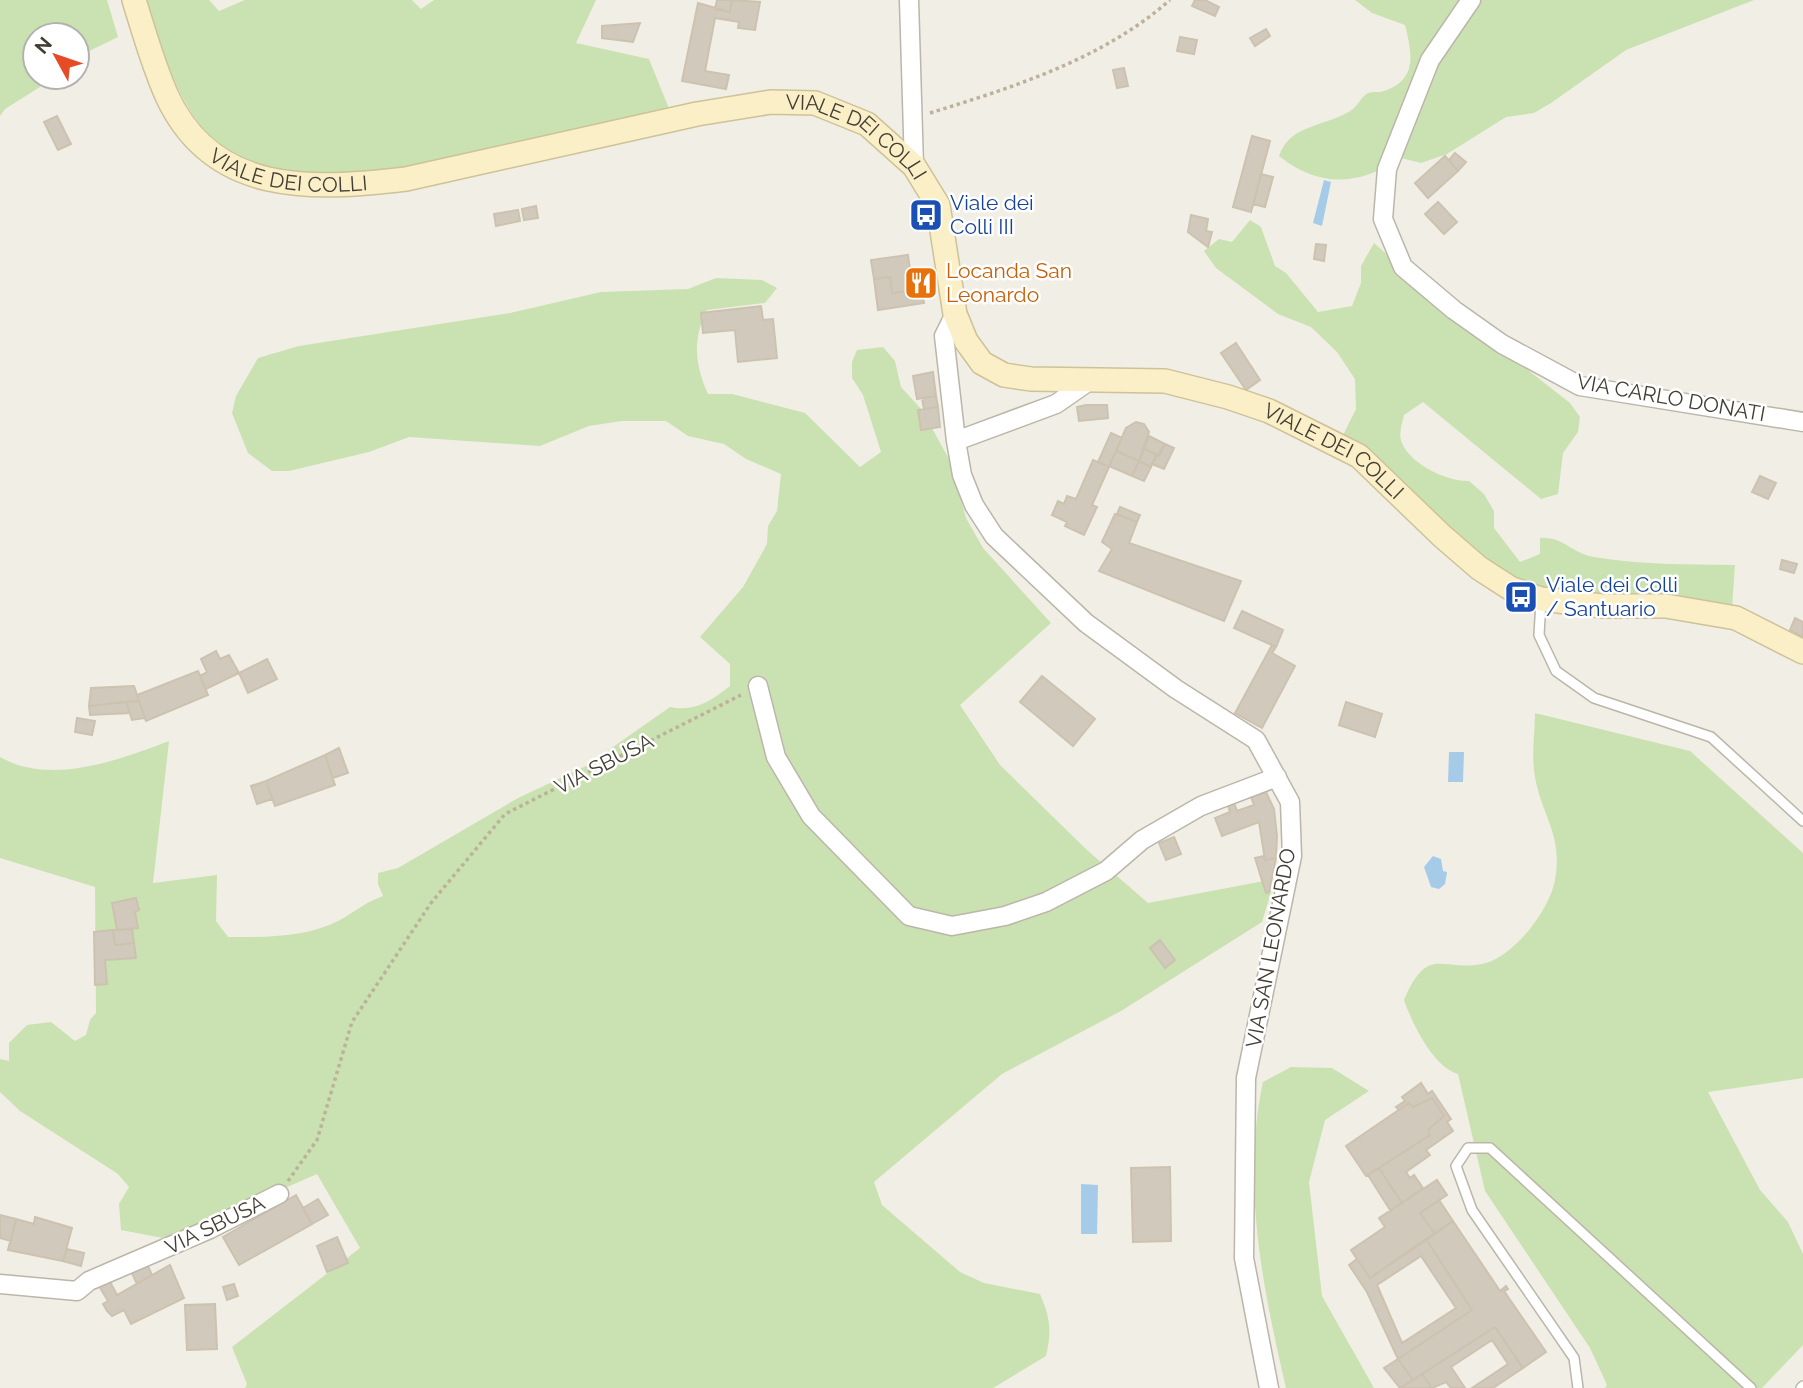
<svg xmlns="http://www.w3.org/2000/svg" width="1803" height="1388" viewBox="0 0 1803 1388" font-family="Raleway,sans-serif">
<rect width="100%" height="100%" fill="#f1eee5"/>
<path fill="#cae2b1" d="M0 0H107L118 37 77 57V35H35V77H56L5 109 0 116Z
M146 0H209L219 11 245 0H412L421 9 434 0H596L576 43 649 59 670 111 374 176C220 186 188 139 146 0Z
M1355 0H1754L1626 50 1551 103 1534 113 1506 117 1447 154 1421 163 1401 158C1359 186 1319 188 1279 156 1290 123 1328 127 1353 109 1358 105 1362 96 1368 93 1373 91 1379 93 1384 91 1418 80 1412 53 1405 25L1372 13Z
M1250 220 1261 227 1275 266 1286 273 1318 312 1352 306 1361 283V266L1374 243 1438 300 1570 403 1580 417 1578 432 1563 453 1558 494 1541 499 1423 402 1404 415C1402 424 1398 434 1402 443 1410 464 1448 482 1469 481L1484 494 1494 511V528L1520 562 1540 554V538C1562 536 1573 554 1594 557 1640 565 1688 564 1735 565L1732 608C1704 604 1676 597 1648 595 1610 594 1562 601 1526 587 1452 556 1412 475 1343 435L1356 409 1355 379 1337 352 1311 327 1278 314 1216 268 1204 251 1219 239 1232 242Z
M716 278 762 280 777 288 765 303 707 310C692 339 695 365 708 394H732L805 413 860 467 881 452 863 395 852 378V362L857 350 883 347 895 361 901 387 922 410 950 461 966 518 983 548 1051 623 960 705 1000 765 1087 850 1148 903 1275 879 1262 922 1121 1011 1002 1074 874 1182 882 1205 960 1272 984 1283 1040 1294C1050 1317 1052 1331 1046 1356L993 1388H245L247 1384 232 1347 360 1248 317 1174 168 1239 121 1230 119 1204 129 1187 118 1174 20 1111 0 1092V1059L9 1061V1043L27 1025 51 1022 75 1041 86 1035 90 1020 96 1013 95 887 0 858V757C50 786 119 760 169 741L153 883 217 875 216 921 228 937C267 937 305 938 340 920 356 911 366 902 383 896L378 884V873L398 868 518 798 586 766 670 707C695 712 711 701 730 686V664L700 637 743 587 767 544 768 526 777 511 781 474 746 459 724 444 688 436 666 421H622L589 426 540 446 409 437 369 452 289 471H272L248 453 232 413 236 396 258 358 299 346 510 313 601 292 688 289Z
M1535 713 1690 751 1803 853V1078L1708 1092 1760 1190 1788 1222 1803 1254V1345L1762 1388H1605L1607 1385 1590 1348 1485 1191 1458 1074C1433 1067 1412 1023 1404 1000 1429 942 1442 974 1486 963 1515 955 1550 909 1555 880 1563 834 1542 817 1535 777 1531 757 1535 733 1535 713Z
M1291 1067 1332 1068 1369 1091 1325 1120 1309 1182 1322 1296 1374 1388H1286C1263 1289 1241 1183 1263 1082Z"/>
<path fill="#a6cbe9" d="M1324 180 1331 182 1322 226 1313 223Z
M1449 752H1464L1463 782H1448Z
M1433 856 1441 859 1443 871 1447 872 1445 884 1439 889 1431 887 1424 867Z
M1081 1184 1098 1185 1097 1234H1081Z"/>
<path fill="#d1cabc" stroke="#ccc2af" stroke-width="2" fill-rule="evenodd" d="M717 0H732L730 12 715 9Z
M732 0 760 2 755 30 738 28 739 22 715 18 705 71 729 75 726 89 682 81 698 3 730 12Z
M1195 0H1205L1219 7 1215 16 1192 6Z
M640 23 633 42 602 38V26Z
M1266 29 1270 36 1255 46 1250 38Z
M1180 37 1197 40 1194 54 1177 51Z
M1124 68 1128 86 1117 88 1113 70Z
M57 116 71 144 58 150 44 122Z
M1252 136 1270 141 1251 212 1233 207Z
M1455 153 1466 162 1458 171 1449 160Z
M1445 156 1458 171 1428 198 1415 183Z
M1261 174 1273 177 1265 207 1253 204Z
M1438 202 1457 222 1444 234 1425 214Z
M536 206 538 218 524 220 522 209Z
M518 210 520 221 496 226 494 214Z
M1191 215 1208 219 1206 231 1212 232 1208 247 1188 232Z
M1316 244 1326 245 1324 261 1314 259Z
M908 255 910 270 919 268 922 289 892 293 890 277 874 279 871 260Z
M890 277 892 293 922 289 924 303 878 310 874 279Z
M761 306 763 320 773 319 777 358 738 362 735 330 703 333 701 313Z
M1236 343 1260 380 1246 390 1221 353Z
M933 372 936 396 917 399 913 376Z
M936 396 938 407 924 409 922 398Z
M1086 405H1107L1108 418 1079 421 1077 407Z
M938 407 940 427 921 430 918 410Z
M1136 422 1144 424 1149 432 1139 461 1116 451 1126 428Z
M1111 433 1122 438 1109 467 1098 462Z
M1149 436 1165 444 1159 456 1144 449Z
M1165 444 1174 448 1164 469 1152 464Z
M1144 449 1156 454 1151 467 1139 461Z
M1116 451 1139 461 1132 476 1109 466Z
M1093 460 1109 467 1092 505 1097 507 1084 535 1065 526 1067 522 1052 515 1058 501 1064 504 1067 496 1076 499Z
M1139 461 1151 467 1144 481 1132 476Z
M1760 476 1776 483 1768 499 1752 492Z
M1120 507 1140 515 1137 522 1117 514Z
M1115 514 1137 522 1129 543 1241 581 1224 621 1099 571 1112 549 1102 542Z
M1782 560 1797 564 1794 573 1780 569Z
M1242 611 1283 630 1276 647 1234 628Z
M1795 618 1803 622V637L1790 630Z
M1272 645 1276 647 1272 653 1295 666 1262 728 1235 713Z
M216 651 220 659 229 655 239 673 206 689 200 676 207 672 201 659Z
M267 659 277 679 248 693 239 673Z
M198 671 208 695 146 721 137 695Z
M1042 676 1095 719 1073 746 1020 702Z
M134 686 139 701 89 706 91 688Z
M139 701 145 718 132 720 126 702Z
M126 702 130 713 90 715 89 706Z
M1346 702 1382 714 1375 737 1339 725Z
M77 718 95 721 92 735 75 732Z
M339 748 348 773 333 778 325 755Z
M325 755 335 785 275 806 266 781Z
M266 781 272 799 257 804 251 786Z
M1265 790 1274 809 1277 836 1276 858 1265 860 1259 822 1222 836 1215 818 1230 812 1228 805 1234 803 1237 811 1254 805 1251 797Z
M1174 837 1181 854 1166 860 1159 843Z
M1264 856 1265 860 1276 858 1269 892 1266 893 1255 858Z
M136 898 139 910 135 912 138 928 117 930 112 903Z
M132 929 134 943 115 945 113 930Z
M113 930 115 945 134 943 136 958 105 960 107 984 95 985 94 932Z
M1160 940 1175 960 1165 968 1150 948Z
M1421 1083 1428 1094 1432 1091 1451 1119 1447 1122 1453 1131 1426 1150 1430 1155 1406 1172 1410 1178 1414 1175 1423 1188 1402 1203 1379 1168 1430 1135 1428 1130 1444 1116 1432 1098 1413 1107 1409 1103 1399 1110 1396 1107 1405 1101 1402 1097Z
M1432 1098 1444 1116 1428 1130 1430 1135 1366 1176 1346 1146 1409 1103 1413 1107Z
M1170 1167 1171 1241 1133 1242 1131 1168Z
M1379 1168 1402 1203 1390 1210 1368 1175Z
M1437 1180 1447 1195 1420 1213 1435 1234 1370 1278 1351 1250 1385 1227 1379 1218Z
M296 1195 312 1224 239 1265 223 1237Z
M318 1199 328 1215 312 1224 303 1208Z
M1439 1200 1453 1221 1435 1234 1420 1213Z
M0 1215 16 1219 11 1241 0 1238Z
M35 1217 72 1228 63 1261 8 1250 16 1219 34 1224Z
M1453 1221 1500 1291 1506 1286 1508 1289 1504 1291 1546 1352 1523 1368 1495 1327 1413 1380 1398 1359 1472 1310 1426 1239Z
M337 1237 348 1263 327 1272 317 1246Z
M1426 1239 1472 1310 1398 1359 1367 1292 1349 1265 1357 1259 1370 1278ZM1421 1256 1456 1308 1402 1343 1377 1285Z
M67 1249 84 1253 81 1266 63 1261Z
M147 1264 152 1275 137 1284 131 1271Z
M170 1265 184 1298 131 1324 124 1310 112 1316 107 1311 103 1304 108 1301 99 1286 109 1280 117 1295Z
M234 1284 238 1296 227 1300 223 1287Z
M215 1304 217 1349 187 1350 185 1305Z
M1495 1327 1523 1368 1493 1388H1472L1508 1364 1492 1340 1451 1367 1465 1388H1451L1446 1382 1432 1388 1422 1374Z
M1398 1359 1413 1380 1400 1388 1384 1368Z
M1422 1374 1432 1388H1400L1413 1380Z"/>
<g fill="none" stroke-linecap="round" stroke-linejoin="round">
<defs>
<path id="lane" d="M1541 601 1539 635 1556 671 1594 698 1711 737 1803 821
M1578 1388 1574 1358 1472 1210 1456 1166 1468 1148H1490L1751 1388
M1801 1388 1803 1386"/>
<path id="street" d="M909 0 914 166
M1471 0 1430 60 1387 169 1383 219 1403 267 1454 310 1502 344 1580 386 1803 422
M955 314 944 336 956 441 962 475 974 505 994 536 1086 623 1176 689 1256 740 1290 802 1292 856 1246 1078 1244 1258 1269 1388
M956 441 1056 404 1092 379
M758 686 776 757 811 816 909 916 952 926 1005 916 1046 902 1106 871 1142 840 1201 806 1277 777
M0 1284 77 1291 89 1281 210 1229 279 1194"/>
<g id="secondary">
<path id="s1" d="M134 0C144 32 153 65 167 96 213 196 313 190 406 179L697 114 771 102 815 103 867 124 914 166 938 205 955 314 966 341 982 363 1004 375 1031 379 1165 381 1228 397 1269 411 1359 456 1442 536 1479 568 1510 588 1541 599 1602 606H1666L1736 618 1803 652"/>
</g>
</defs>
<use href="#lane" stroke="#bbb6a9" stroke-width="12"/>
<use href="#street" stroke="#bbb6a9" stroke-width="21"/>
<use href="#secondary" stroke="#cdc298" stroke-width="26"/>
<path stroke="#bcb29b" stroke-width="3.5" stroke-dasharray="3.5 3.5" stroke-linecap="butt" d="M930 113C1014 87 1103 59 1170 0
M288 1181 317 1140 352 1022 431 903 505 814 741 695"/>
<use href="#lane" stroke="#fff" stroke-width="9"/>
<use href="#street" stroke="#fff" stroke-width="18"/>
<use href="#secondary" stroke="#faefc7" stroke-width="23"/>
</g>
<defs>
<symbol id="bus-square" viewBox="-11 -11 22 22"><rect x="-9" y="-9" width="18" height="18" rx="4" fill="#1a4fb4" stroke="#fff"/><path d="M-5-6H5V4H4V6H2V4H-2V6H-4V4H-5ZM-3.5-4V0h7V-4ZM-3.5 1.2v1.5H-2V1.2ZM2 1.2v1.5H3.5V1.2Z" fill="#fff"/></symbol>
<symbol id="restaurant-square" viewBox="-11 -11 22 22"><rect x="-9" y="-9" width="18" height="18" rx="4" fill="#e8710a" stroke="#fff"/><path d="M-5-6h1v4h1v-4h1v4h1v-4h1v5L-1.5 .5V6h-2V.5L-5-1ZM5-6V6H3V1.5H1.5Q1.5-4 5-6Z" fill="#fff"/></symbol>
</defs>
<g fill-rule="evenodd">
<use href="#bus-square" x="907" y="196" width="38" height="38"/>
<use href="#restaurant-square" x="902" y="264" width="38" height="38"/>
<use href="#bus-square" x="1502" y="578" width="38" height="38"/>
</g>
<g text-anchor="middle" stroke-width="5" stroke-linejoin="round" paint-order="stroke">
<g font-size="21" fill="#433e35" stroke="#fff">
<text dy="7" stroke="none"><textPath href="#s1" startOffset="845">VIALE DEI COLLI</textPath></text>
<text dy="7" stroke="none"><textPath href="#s1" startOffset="256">VIALE DEI COLLI</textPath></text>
<text transform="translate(1671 398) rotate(10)" y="7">VIA CARLO DONATI</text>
<text dy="7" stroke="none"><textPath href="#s1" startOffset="1496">VIALE DEI COLLI</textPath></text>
<text transform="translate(604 764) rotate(-27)" y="7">VIA SBUSA</text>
<text transform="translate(1271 948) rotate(-80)" y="7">VIA SAN LEONARDO</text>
<text transform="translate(215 1225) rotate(-26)" y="7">VIA SBUSA</text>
</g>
<g font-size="21" fill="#164399" stroke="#fff" text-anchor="start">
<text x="950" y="210">Viale dei<tspan x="950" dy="24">Colli III</tspan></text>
<text x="1546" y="592">Viale dei Colli<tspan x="1546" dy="24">/ Santuario</tspan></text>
</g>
<g font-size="21" fill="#c56008" stroke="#fff" text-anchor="start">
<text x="946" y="278">Locanda San<tspan x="946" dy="24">Leonardo</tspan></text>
</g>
</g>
<g transform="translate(56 56) rotate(310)"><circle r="33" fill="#ffffff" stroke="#b4b2ae" stroke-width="2"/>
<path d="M0-5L12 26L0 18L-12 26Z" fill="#e74b26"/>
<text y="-10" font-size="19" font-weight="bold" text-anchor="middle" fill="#433e35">N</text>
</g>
</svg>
